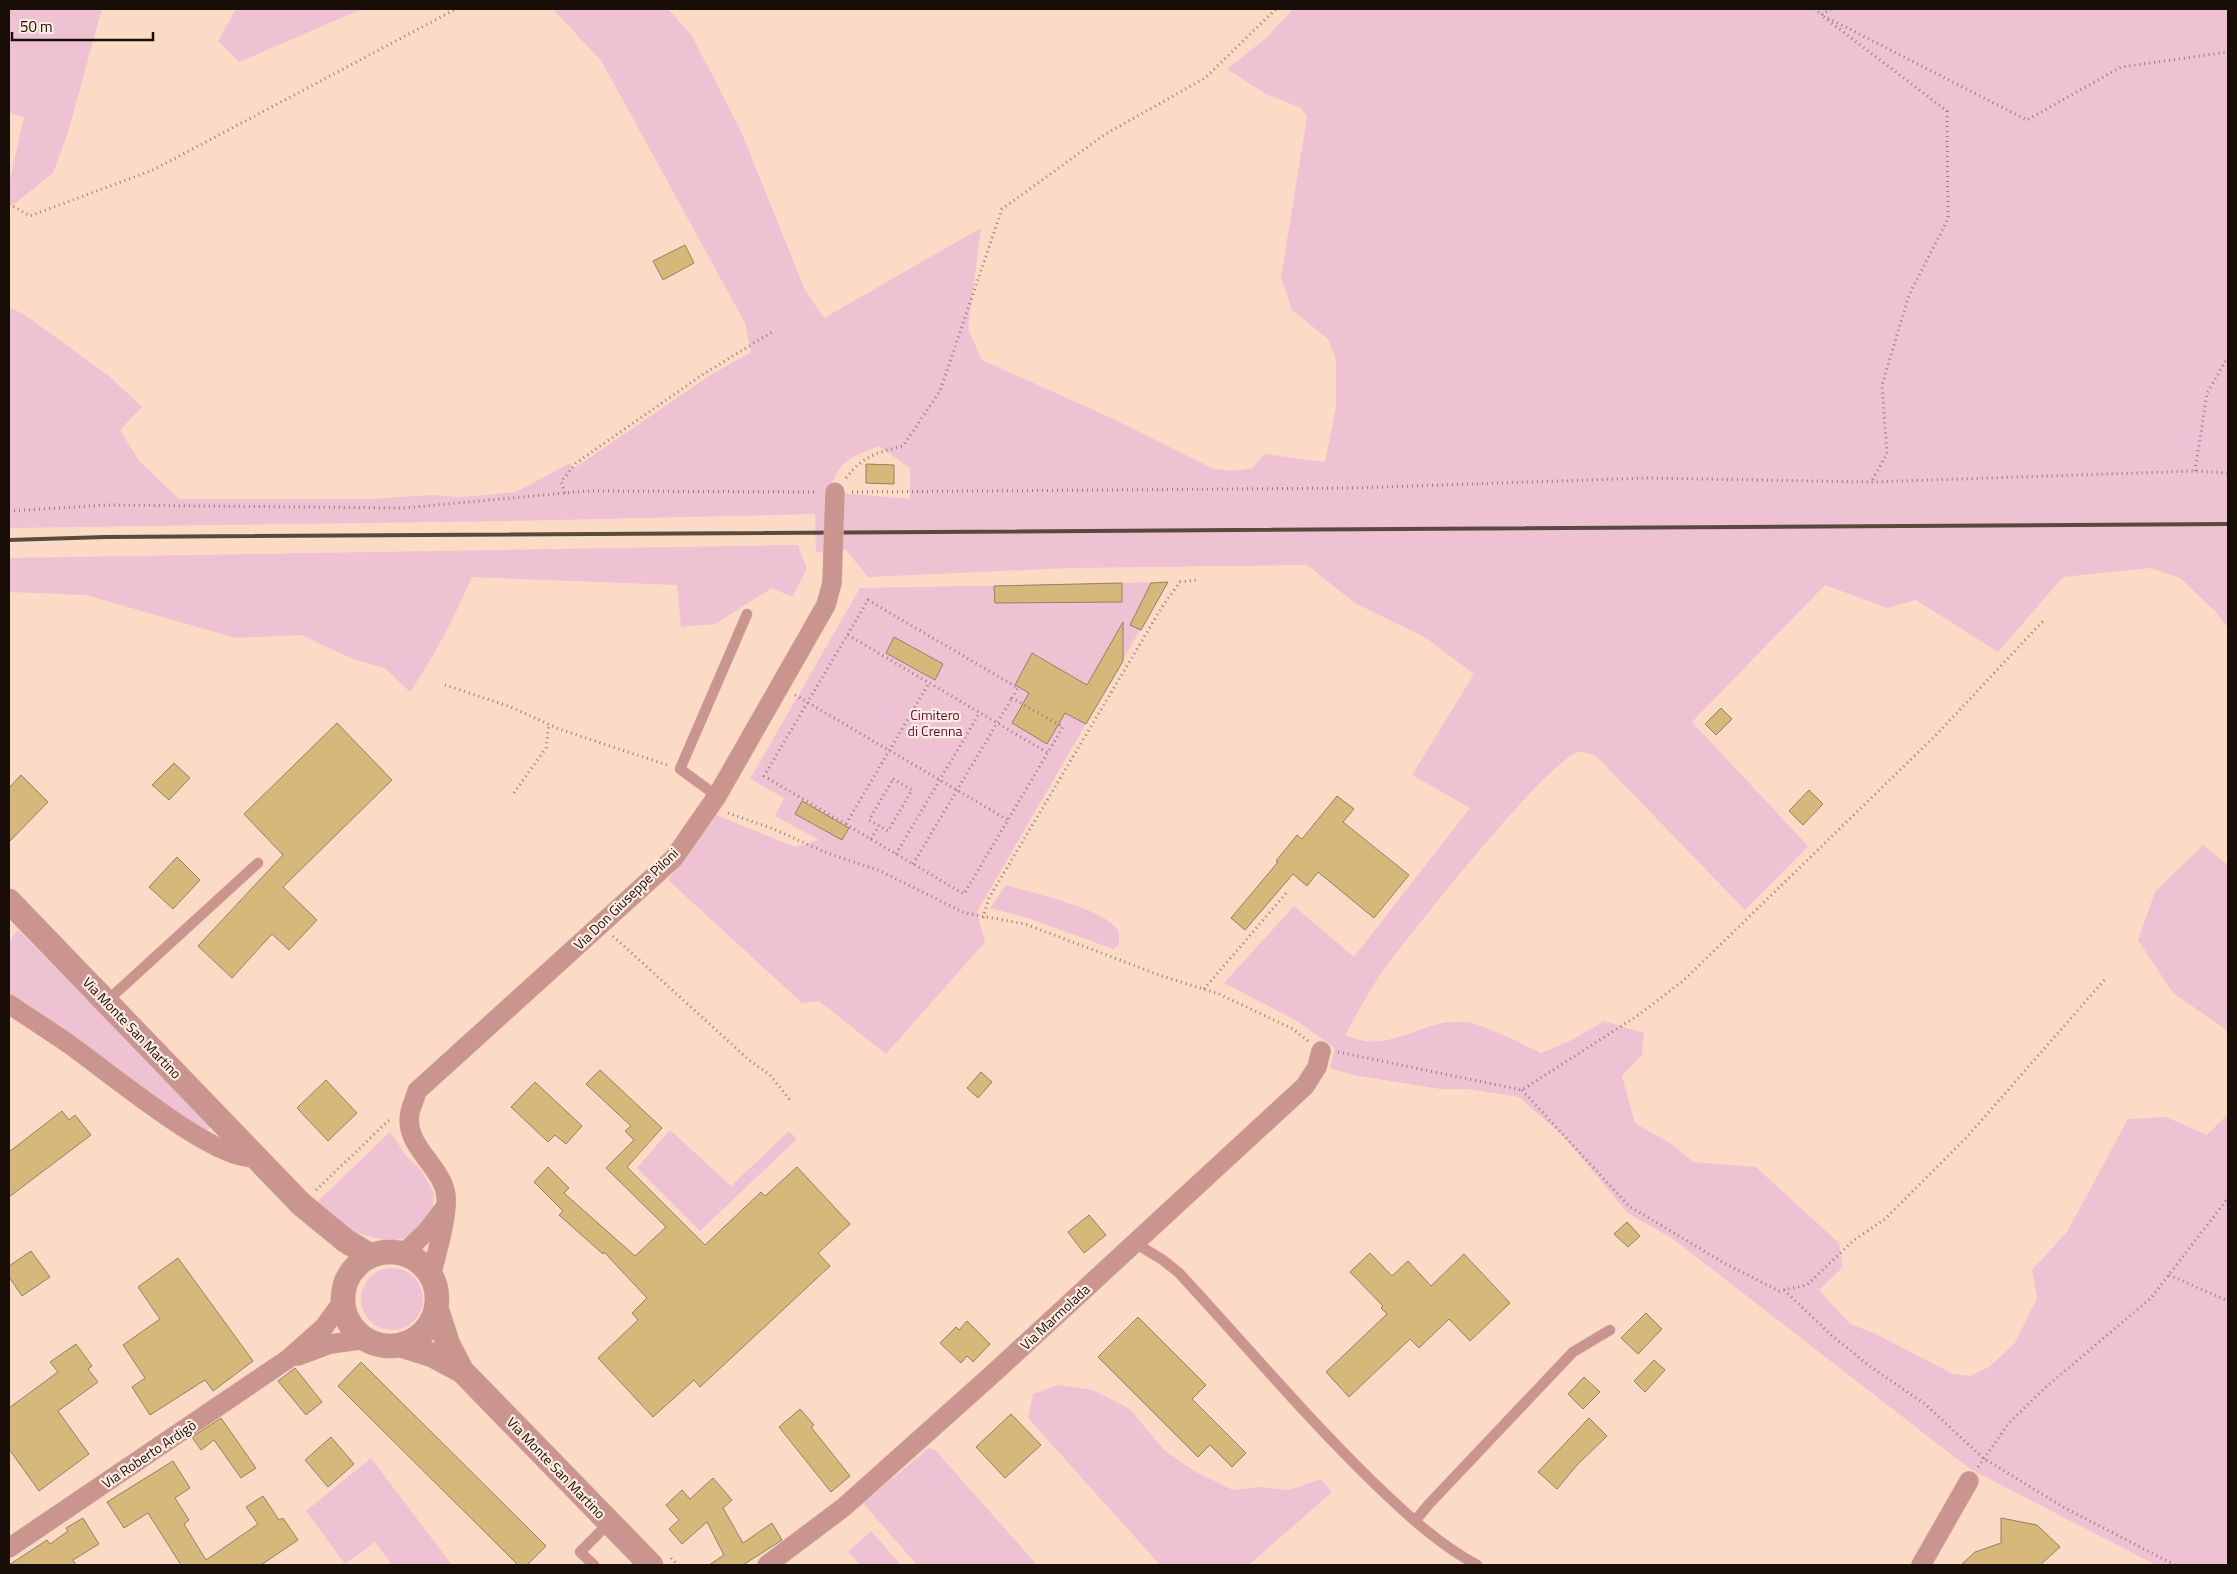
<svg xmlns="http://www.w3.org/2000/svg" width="2237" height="1574" viewBox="0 0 2237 1574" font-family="'Titillium Web',sans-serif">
<rect width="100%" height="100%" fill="#fbdbc6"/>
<path fill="#eec2d3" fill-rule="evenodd" d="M9 9H102L68 132 53 173 9 208V184L24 117 9 113Z
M236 9H362L239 62 218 41Z
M553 9H668L692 36 740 129 805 290 824 318 981 228 968 329 982 360 1107 416 1214 469 1233 471 1253 468 1264 454 1325 462 1336 407V360L1328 339 1292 310 1281 277 1307 117 1301 108 1266 94 1227 69 1265 39 1293 9H2228V628L2215 611 2180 578 2150 568 2063 577 1998 652 1916 600 1887 608 1825 585 1692 722 1808 846 1745 910 1595 755C1591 754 1584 752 1580 752 1551 754 1406 940 1382 972 1368 992 1357 1014 1345 1035 1392 1056 1418 1019 1463 1022 1480 1022 1524 1045 1541 1053L1572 1040 1604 1021 1644 1033 1642 1055 1622 1076 1635 1123 1673 1145 1693 1162 1756 1167 1839 1243 1843 1267 1819 1290 1850 1324 1874 1333 1953 1374 1970 1376 1989 1367 2015 1343 2037 1298 2032 1270 2067 1232 2128 1119 2166 1117 2207 1135 2228 1114V1565H2156L1970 1469 1673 1239 1628 1213 1563 1136 1519 1097 1468 1089H1440L1353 1075 1330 1068 1335 1048 1297 1021 1224 983 1294 906 1354 957 1470 808 1412 775 1474 674 1426 638 1355 603 1307 565 1070 568 868 577 846 550 816 552 815 514 511 521 9 528V308L22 313 109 376 142 407 120 430 139 461 179 499H370L432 495 458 497 487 495 516 492 570 463 573 469 709 376 751 352 745 323 602 62ZM879 446 910 468V499L829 492C840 459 849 458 879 446Z
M798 545 807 569 792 597 772 588 715 624 681 627 677 585 472 577C454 617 435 656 410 692L385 668 355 660 301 635 236 638 86 595 9 592V558Z
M1168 582 977 912 985 942 886 1054 819 1001 802 1003 668 880 716 815 795 847 819 840 775 816 784 798 750 779 860 588Z
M2203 845 2228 865V1031L2173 993 2138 940 2155 892Z
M1006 885C1028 892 1113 910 1119 933 1119 937 1119 942 1119 945L1113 949 1028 918 990 908Z
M18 930 211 1125 209 1129 203 1131 9 996V941Z
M670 1130 731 1186 789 1131 797 1139 700 1231 637 1168Z
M390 1132 407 1157 421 1170 434 1193 432 1214 408 1237 389 1241 367 1236 352 1231 315 1204Z
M361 1299a31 31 0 1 1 62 0a31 31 0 1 1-62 0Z
M1058 1385 1093 1390 1130 1409 1164 1450 1194 1471 1233 1490 1261 1487 1289 1490 1321 1479 1332 1492 1249 1565H1160L1028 1418 1033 1394Z
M929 1448 936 1451 1037 1565H917L863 1503Z
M371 1458 452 1565H392L375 1542 345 1564 306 1511Z
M871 1531 901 1565H860L848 1552Z"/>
<path fill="#d6b97a" stroke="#908264" d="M685 245 694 263 663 280 653 261Z
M866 464 894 465V484L866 483Z
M1168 582 1141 630 1130 625 1151 583Z
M1122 583V602L995 603 994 586Z
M1123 622V661L1086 724 1065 713 1047 744 1012 723 1029 693 1015 685 1032 653 1087 685Z
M894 637 943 664 935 680 886 653Z
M1721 708 1732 719 1716 735 1705 724Z
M337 723 392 780 283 887 317 920 289 950 272 934 232 978 198 946 283 855 244 814Z
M174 763 190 778 169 800 152 785Z
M21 775 48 802 9 842V788Z
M1809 790 1823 804 1803 825 1789 811Z
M1337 796 1354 809 1343 822 1409 875 1374 918 1318 872 1307 886 1293 874 1245 930 1231 918 1278 862 1276 861 1297 835 1302 839Z
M802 801 849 828 842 840 795 814Z
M177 857 200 880 173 909 149 887Z
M600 1070 662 1128 627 1167 705 1245 761 1192 765 1196 797 1167 850 1224 818 1253 830 1266 700 1387 694 1380 653 1417 598 1358 638 1320 632 1313 647 1298 604 1252 603 1254 559 1215 563 1211 534 1182 548 1167 569 1188 564 1193 635 1256 666 1227 606 1168 634 1140 625 1131 631 1126 586 1084Z
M981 1072 992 1082 978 1098 967 1088Z
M326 1080 357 1113 328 1141 297 1108Z
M535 1082 582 1126 566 1144 555 1135 548 1142 511 1107Z
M62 1111 69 1120 75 1115 91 1135 9 1197V1152Z
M1089 1215 1106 1235 1084 1253 1068 1232Z
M1627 1222 1640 1236 1628 1247 1614 1234Z
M31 1251 50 1277 22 1296 9 1277V1266Z
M1370 1253 1392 1276 1408 1261 1431 1286 1464 1254 1510 1303 1470 1341 1449 1319 1419 1348 1410 1339 1349 1397 1326 1372 1387 1314 1381 1308 1383 1306 1350 1272Z
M178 1258 253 1361 213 1391 205 1380 150 1415 132 1387 145 1378 123 1345 160 1319 138 1287Z
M1646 1313 1662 1329 1638 1354 1621 1338Z
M1138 1317 1206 1385 1192 1399 1246 1453 1232 1467 1210 1445 1198 1457 1098 1357Z
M967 1321 990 1344 973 1362 967 1356 961 1363 940 1343 956 1327 959 1330Z
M76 1344 92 1366 88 1369 98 1382 58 1411 89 1454 39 1491 9 1449V1408L58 1372 50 1362Z
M1654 1360 1665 1370 1645 1392 1634 1381Z
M361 1362 546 1546 527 1565H518L338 1386Z
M295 1368 322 1402 306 1415 278 1381Z
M1584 1377 1600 1392 1583 1409 1568 1394Z
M800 1409 814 1425 811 1427 850 1476 831 1492 779 1427Z
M1011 1414 1041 1445 1005 1478 976 1447Z
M221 1418 256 1468 241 1478 214 1440 201 1450 192 1437Z
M1589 1418 1607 1436 1577 1465 1557 1489 1538 1472Z
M331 1437 354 1464 328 1487 305 1460Z
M173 1461 190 1488 175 1498 189 1520 184 1524 206 1560 258 1524 246 1507 263 1496 279 1520 283 1518 298 1540 261 1565H181L148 1513 124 1528 107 1502Z
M713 1478 732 1500 723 1508 743 1543 772 1523 782 1540 743 1565H709L724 1555 707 1522 682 1544 669 1529 679 1520 666 1505 682 1490 690 1499Z
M83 1518 99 1544 73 1560 76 1565H9L47 1540 50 1544 68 1531 66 1528Z
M2001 1518 2037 1525 2060 1547 2040 1565H1961L1975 1552 2001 1543Z"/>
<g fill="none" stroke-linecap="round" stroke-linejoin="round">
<defs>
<path id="service" d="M717 796 680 769 747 614
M107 1001 258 863
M1135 1243 1163 1260 1179 1273C1244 1343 1305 1416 1373 1482 1405 1513 1438 1544 1477 1565
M1415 1521 1429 1504 1573 1352 1610 1330
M594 1565 580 1552 609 1523"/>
<path id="minor" d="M9 1004C28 1017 47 1029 66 1042 100 1065 218 1165 255 1157
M403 1254 427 1231 443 1210
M431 1276C436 1256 448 1216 446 1196 443 1166 403 1146 410 1113 411 1106 415 1099 417 1091L674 858 717 796 826 605 832 583
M298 1356 330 1344 366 1339
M9 1548 288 1359 324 1327 343 1301
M767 1565 844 1507 996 1371 1305 1086 1317 1067 1321 1051
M1921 1565 1969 1481"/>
<path id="tertiary" d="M9 901 301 1204 346 1241 371 1256
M343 1299a47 47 0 1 1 94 0a47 47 0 1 1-94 0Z
M436 1307 448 1344 462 1371 651 1565
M400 1345 432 1355 462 1371"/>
</defs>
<use href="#service" stroke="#d7baa7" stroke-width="11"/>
<use href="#minor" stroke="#d7baa7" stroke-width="20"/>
<use href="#tertiary" stroke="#d7baa7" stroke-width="25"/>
<path stroke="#967f71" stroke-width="3" stroke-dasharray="1 4" stroke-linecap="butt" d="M1814 9 1823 15
M1831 9 1821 15 1947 111 1948 219 1909 295 1882 385 1887 454 1871 482
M1828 18 2027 120 2121 67 2228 52
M9 204 30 216 153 170 456 9
M2195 471 2207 393 2228 357
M846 478C863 456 878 452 903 446L940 391 1002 209 1104 135 1205 78 1276 9
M852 492 1354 488 1647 478 1871 482 2195 471 2228 473
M565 493 561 482 576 463 702 375 772 332
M9 511 107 505 404 508 586 491 818 492
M868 600 1018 688 1012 698 1063 727 964 894 764 776Z
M848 635 1048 753
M445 685 511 707 559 729 667 765
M795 695 1008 820
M893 779 912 790 888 831 869 820Z
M514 793 546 748 549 724
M728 813 771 828 827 853 878 870 965 913 1025 924 1162 976 1219 994 1293 1029 1308 1041
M846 824 929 683
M871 839 879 826
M896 854 980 712
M913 864 1012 698
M983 918 989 898 1162 607 1180 582 1198 580
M613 936 749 1060 770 1075 790 1100
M1204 989 1288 891
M1338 1052 1522 1090 1637 1016 1683 981 1937 734 2043 621
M1522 1090 1629 1206 1724 1263 1779 1291 1807 1285 1854 1240 1884 1220 1966 1138 2107 977
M316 1190 388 1121 392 1120
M2169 1275 2228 1301
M1784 1290 1830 1334 1872 1368 1925 1404 1983 1458 2063 1507 2175 1565
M1978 1467 2009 1423 2045 1388 2151 1298 2228 1198
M671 1558 678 1565"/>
<use href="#service" stroke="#ca948f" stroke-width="10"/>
<use href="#minor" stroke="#ca948f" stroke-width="19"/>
<use href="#tertiary" stroke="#ca948f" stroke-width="24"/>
<path stroke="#5a493e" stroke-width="4" d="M9 540 105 537 2228 524"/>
<defs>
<path id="minor-bridge" d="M832 583 835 492"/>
</defs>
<use href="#minor-bridge" stroke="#d7baa7" stroke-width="20" stroke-linecap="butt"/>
<use href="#minor-bridge" stroke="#ca948f" stroke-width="19"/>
</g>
<g text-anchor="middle" stroke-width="4.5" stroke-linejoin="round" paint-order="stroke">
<g font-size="14" fill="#5f103a" stroke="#ffebdf">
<text x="935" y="720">Cimitero<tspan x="935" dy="16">di Crenna</tspan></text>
</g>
<g font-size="14" fill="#180d07" stroke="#ffebdf">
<text transform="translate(626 899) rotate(-44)" y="5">Via Don Giuseppe Piloni</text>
<text transform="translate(132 1028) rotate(46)" y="5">Via Monte San Martino</text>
<text transform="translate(1055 1317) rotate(-43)" y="5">Via Marmolada</text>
<text transform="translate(149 1454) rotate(-34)" y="5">Via Roberto Ardigò</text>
<text transform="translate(556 1468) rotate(46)" y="5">Via Monte San Martino</text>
</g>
</g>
<rect width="2237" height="1574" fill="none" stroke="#180d07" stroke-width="20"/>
<path d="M12 32v8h141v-8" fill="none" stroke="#180d07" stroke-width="2.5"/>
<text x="20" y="32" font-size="15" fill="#180d07" stroke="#ffebdf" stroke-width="4" paint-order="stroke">50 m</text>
</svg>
